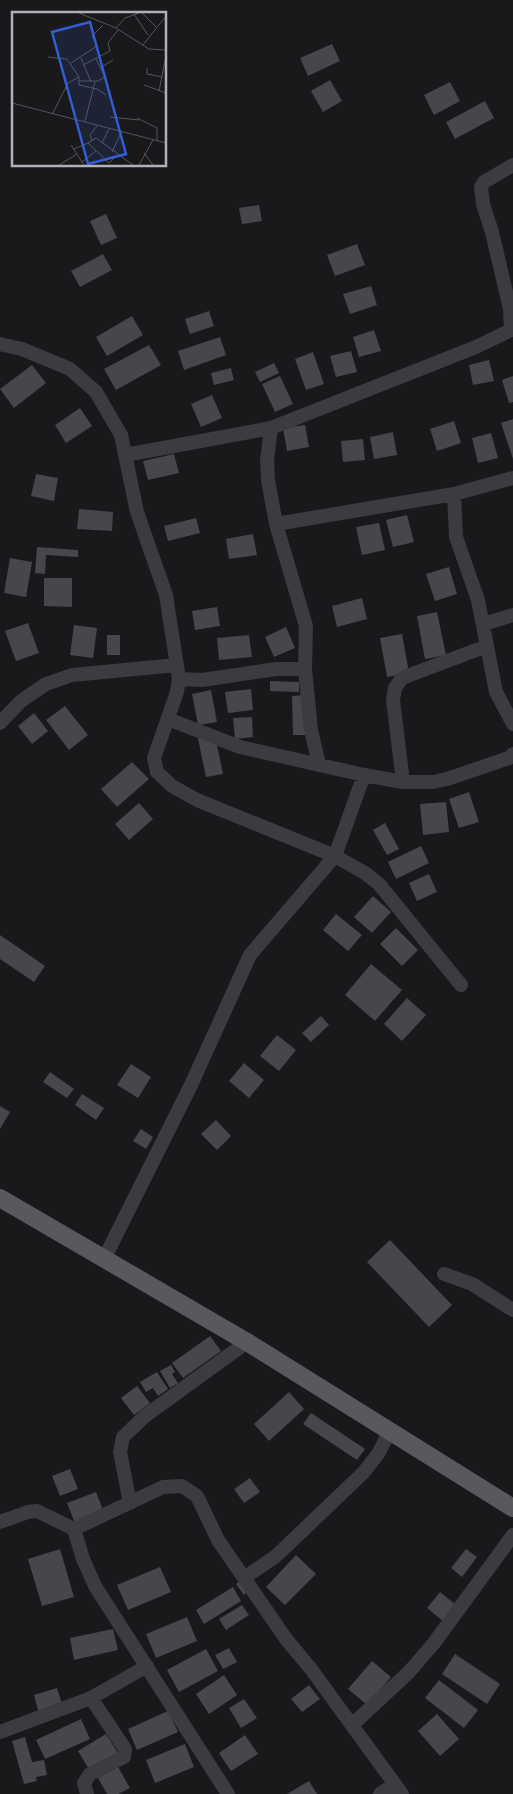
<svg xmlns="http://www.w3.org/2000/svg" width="513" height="1794" viewBox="0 0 513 1794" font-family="Inter,sans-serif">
<rect width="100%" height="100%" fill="#19191b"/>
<path fill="#47474b" d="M332 44 340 61 308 76 300 58Z
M330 80 342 101 323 112 311 91Z
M450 82 460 101 434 115 424 95Z
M485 101 494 118 455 139 446 122Z
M259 205 262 221 242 224 239 208Z
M106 214 117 238 101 245 90 221Z
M357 244 365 265 335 276 327 255Z
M103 254 112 270 80 287 71 271Z
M371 286 377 305 350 314 343 294Z
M209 311 214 326 190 334 185 319Z
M132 316 143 335 107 356 96 337Z
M374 330 381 351 359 357 353 337Z
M220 337 226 355 184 370 178 351Z
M149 345 161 365 116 390 104 369Z
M351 351 357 372 336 377 330 356Z
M313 352 324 384 306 390 295 359Z
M489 360 494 381 473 385 469 365Z
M274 363 279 373 260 382 255 372Z
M32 365 46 383 14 408 0 389Z
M231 368 234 380 214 385 211 373Z
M280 376 293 404 275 412 262 384Z
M513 376V402L509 403 502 380Z
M212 395 222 418 201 427 191 404Z
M80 408 92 426 66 443 55 425Z
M513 419V459L501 423Z
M454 421 461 443 437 451 430 429Z
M305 425 309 447 287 451 283 428Z
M393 432 397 455 374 459 370 437Z
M491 433 498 458 478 463 472 438Z
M363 439 365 460 343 462 341 441Z
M174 454 179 473 148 480 143 461Z
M36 474 58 478 54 501 31 496Z
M79 509 113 512 112 531 77 529Z
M407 515 414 542 393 547 386 520Z
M196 518 200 533 168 541 164 526Z
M379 523 385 550 362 555 356 527Z
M253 534 257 555 229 559 226 539Z
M37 547 78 550V557L46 555 45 574 35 573Z
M10 558 32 562 26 597 4 593Z
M449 567 457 594 435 601 426 574Z
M44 578H72V607L44 606Z
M362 598 367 619 337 627 332 606Z
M217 607 220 626 195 630 192 611Z
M437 612 446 655 425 659 417 616Z
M28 623 39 653 16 661 5 631Z
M74 625 97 628 93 658 70 655Z
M286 627 295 648 274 657 265 637Z
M402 634 409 673 387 677 380 638Z
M107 635H120V655H107Z
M249 635 252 657 219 660 217 638Z
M270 681 299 682V692L270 691Z
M251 689 253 710 228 713 225 692Z
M211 690 217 722 198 725 192 694Z
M305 695 306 735H293L292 696Z
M65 706 88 735 69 750 46 720Z
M34 713 48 731 32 744 18 726Z
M252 717 253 737 235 739 233 718Z
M214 731 223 774 206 777 197 734Z
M132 762 149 779 117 807 101 789Z
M469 792 479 822 459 828 449 799Z
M446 802 449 832 423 835 420 804Z
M139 803 153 819 129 840 115 824Z
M385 823 399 849 387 855 373 830Z
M421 846 429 863 396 879 388 862Z
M429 874 437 892 417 901 409 883Z
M373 896 391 912 372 933 354 917Z
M336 914 362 935 348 951 323 930Z
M396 928 418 950 402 966 380 944Z
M0 935 45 966 34 982 0 959Z
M371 964 402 990 375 1021 345 995Z
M407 998 426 1015 402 1041 384 1024Z
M321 1016 329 1025 311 1042 302 1033Z
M277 1035 296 1050 279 1071 260 1056Z
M244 1063 264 1080 249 1098 229 1081Z
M131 1064 151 1077 138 1098 117 1085Z
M50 1072 74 1089 67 1098 43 1082Z
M82 1094 104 1108 96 1120 75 1105Z
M0 1106 10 1112 0 1129Z
M216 1120 231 1136 217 1150 201 1134Z
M141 1129 153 1137 146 1149 133 1141Z
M390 1240 452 1305 429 1327 367 1262Z
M210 1336 221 1351 183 1378 172 1363Z
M171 1365 175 1372 172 1374 178 1383 170 1388 160 1371Z
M157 1372 168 1389 158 1396 153 1388 146 1392 140 1382Z
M137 1386 150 1403 134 1415 121 1398Z
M289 1392 304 1409 269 1441 254 1424Z
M311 1413 365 1449 357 1460 303 1424Z
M70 1469 78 1489 60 1496 52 1476Z
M250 1478 260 1492 244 1503 234 1489Z
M96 1492 104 1512 75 1523 67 1503Z
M60 1549 74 1597 42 1606 28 1559Z
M466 1549 477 1557 462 1577 451 1568Z
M296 1555 316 1574 285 1605 266 1587Z
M160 1567 171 1592 128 1610 117 1585Z
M241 1580 249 1590 244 1595 236 1584Z
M233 1587 241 1601 204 1624 196 1610Z
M440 1592 456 1605 443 1621 427 1608Z
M242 1605 249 1615 226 1630 219 1619Z
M187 1617 197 1641 156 1658 146 1634Z
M113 1629 118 1650 74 1660 70 1638Z
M229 1648 237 1662 223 1669 215 1655Z
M206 1649 218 1671 179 1692 167 1670Z
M455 1654 500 1684 487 1704 442 1674Z
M372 1661 391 1677 367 1705 348 1689Z
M224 1675 237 1695 209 1714 196 1694Z
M439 1680 478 1710 464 1728 425 1698Z
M309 1685 320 1699 302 1712 291 1699Z
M57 1688 63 1707 39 1714 34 1695Z
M244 1699 257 1718 241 1728 229 1708Z
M168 1711 178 1732 137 1750 128 1729Z
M437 1714 459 1739 440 1756 418 1731Z
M81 1719 90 1739 45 1759 36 1740Z
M106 1734 118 1753 90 1771 78 1751Z
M245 1735 258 1754 231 1771 219 1753Z
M25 1737 32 1762 44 1760 47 1775 36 1777 37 1781 24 1784 12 1741Z
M185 1744 194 1767 155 1783 146 1760Z
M118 1767 130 1788 118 1794H107L98 1778Z
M309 1781 317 1794H287Z"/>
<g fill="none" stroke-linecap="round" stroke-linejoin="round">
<path stroke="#3b3c40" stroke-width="14" d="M0 344 22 349 70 369 96 392 121 435 137 512 166 595 179 679 177 692 154 758 157 772 172 786 197 800 335 856 365 873 379 884 461 985
M271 428 267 461 268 480 276 524 306 626 305 669 311 730 319 764
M125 455 271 428 476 347 511 330 510 309 492 232 483 204 481 187 484 182 513 165
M454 494 456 537 478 600 496 692 513 724
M276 524 454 494 513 478
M484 624 513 615
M179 679 202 680 276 669H305
M168 719 240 747 364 775 403 782H433L447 779 509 758 513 754
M0 723 21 701 46 684 72 675 177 665
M403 782 393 700 395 688 402 678 487 646
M104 1259 191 1085 250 955 335 856 364 775
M444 1274 472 1284 513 1310
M130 1503 120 1452 123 1437 145 1416 247 1342
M0 1522 28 1512 37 1511 74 1529 83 1559 95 1586 228 1794
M74 1529 163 1487 182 1486 197 1496 218 1540 286 1639 311 1669 402 1794
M244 1578 276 1556 363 1473 378 1454 390 1431
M352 1725 409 1672 434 1643 513 1535
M0 1732 91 1698 147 1666
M87 1794 84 1783 90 1774 124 1757 125 1749 91 1698
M380 1794 394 1785"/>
<path stroke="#57595e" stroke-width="18" d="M0 1198 247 1342 513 1508"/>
</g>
<g transform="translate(12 12)">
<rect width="154" height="154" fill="#19191b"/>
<path fill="none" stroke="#55565a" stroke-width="1" d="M67 1 104 16 137 37 154 38M130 1 144 15M122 2 136 23M104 16 113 6 127 1M131 33 154 4M36 45 55 47 67 65V73L85 77 94 83M69 46 79 70M59 51 85 34 80 24 91 13M71 53 98 39 96 31 106 18M88 56 101 48M135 56V62L150 65M67 69H86L93 65 84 47M132 73 154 81M147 79 154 44M0 91 154 131M41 101 56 71 67 65M98 105 127 108M125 106 145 116V129M73 109 83 70M80 128 78 123 85 114M76 131 84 126 121 153M90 131 97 117M59 133 72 153M62 137 76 131 97 151 105 143M100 140 109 121M132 141 141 153M70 150 84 139M47 153 65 142M127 153 141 128"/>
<path fill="#335dd3" fill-opacity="0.15" stroke="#335dd3" stroke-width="2.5" d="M78 10 114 142 76 152 40 20Z"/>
<rect width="154" height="154" fill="none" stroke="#aeb1b9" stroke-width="2.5"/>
</g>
</svg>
